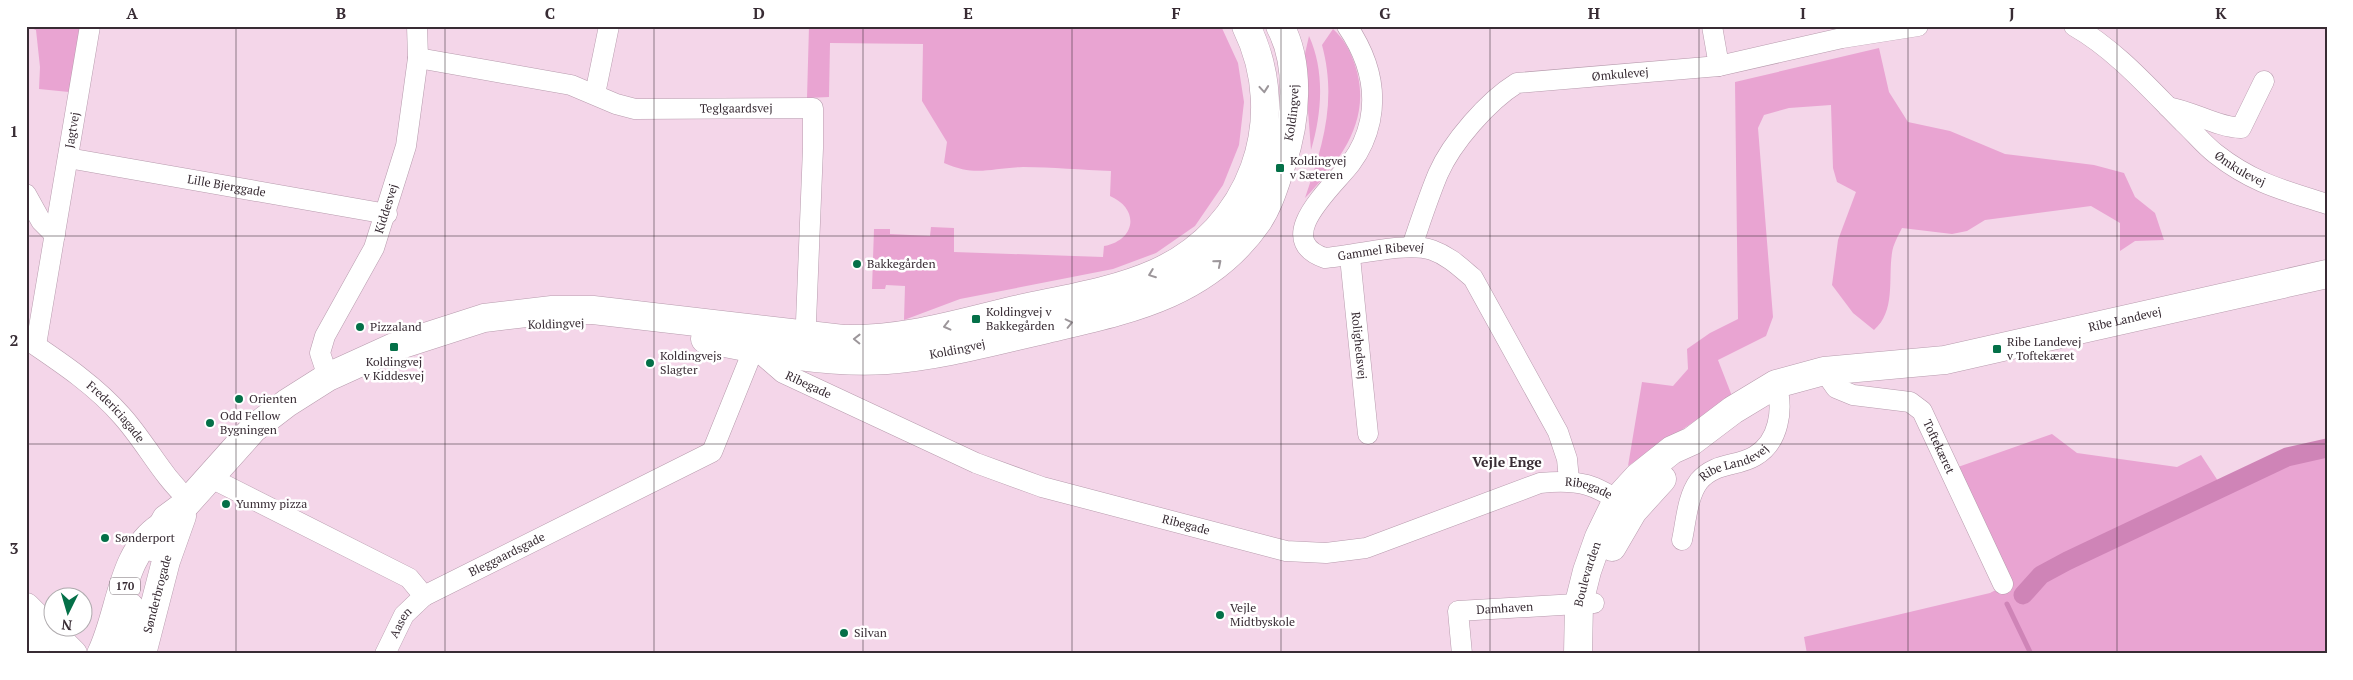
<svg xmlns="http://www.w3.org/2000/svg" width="2353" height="680" viewBox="0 0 2353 680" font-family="'PT Serif',serif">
<rect width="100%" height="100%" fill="#f4d6e9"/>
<path fill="#e9a4d2" d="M26 26H84L69 92 39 89 40 67 36 30Z
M809 26H1221L1238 63 1244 102 1239 145 1223 185 1195 226 1156 253 1113 269 960 299 904 320 905 286 886 285 885 289H872L874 229H890V234L930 236 931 227 954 228V252L1103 257 1104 246C1136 240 1140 209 1110 196L1111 171C1082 170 1052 167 1023 167 990 168 976 177 944 163L947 142 922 101 923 44 830 43 829 97 807 98Z
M1333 29C1344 39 1350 50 1355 65 1373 119 1341 160 1305 198 1323 145 1337 101 1322 45Z
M1309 36C1325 71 1322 113 1311 150L1304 58Z
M1879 48 1889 92 1908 122 1950 131 2005 154 2094 165 2124 173 2135 197 2155 213 2164 240 2135 241 2120 251V223L2091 206 1985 220 1967 231 1952 234 1902 228C1898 236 1893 245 1892 253 1888 279 1896 311 1874 330L1853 313 1832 285 1838 240 1856 192 1837 182 1833 168 1831 105 1789 108 1764 115 1758 128 1773 317 1766 336 1718 360 1732 396 1628 466 1642 382 1673 386 1688 369 1687 349 1710 333 1738 319 1735 82Z
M2052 434 2077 453 2177 467 2201 455 2220 484 2327 448V654H1807L1804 637 1990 593 2009 583 1958 467Z"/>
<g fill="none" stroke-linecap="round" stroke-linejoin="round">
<path stroke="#cf84b7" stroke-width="5" d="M2007 604 2031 654"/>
<path stroke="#cf84b7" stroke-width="19" d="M2023 595 2041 575 2067 561 2287 457 2327 448"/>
<defs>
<g id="minor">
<path id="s1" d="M1347 26C1366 54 1377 87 1370 121 1367 135 1360 151 1351 163 1334 186 1270 239 1325 258 1353 256 1408 241 1432 250 1449 256 1460 267 1473 278L1558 432 1567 459 1569 480"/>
<path d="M1712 26 1719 66"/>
<path id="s2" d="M2074 26C2116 50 2149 88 2183 122 2194 132 2204 145 2216 154 2253 183 2283 190 2327 204"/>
<path id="s3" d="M418 58 571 85 616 104 635 109 813 108V148L805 347"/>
<path d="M595 94 609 26"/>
<path d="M2168 107C2193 111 2216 127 2241 128L2264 81"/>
<path id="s4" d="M68 158 387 214"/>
<path d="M26 194 41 221 55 235"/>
<path id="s5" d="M1412 246C1420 223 1428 198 1438 174 1452 142 1488 101 1517 83L1719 66 1842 38 1918 26"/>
<path id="s6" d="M1350 257 1368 434"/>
<path id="s7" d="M26 339C60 362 95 385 122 416 147 444 161 475 189 500"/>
<path id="s8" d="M36 345 90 26"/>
<path id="s9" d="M1824 371 1836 388 1853 395 1910 402 1922 411 2003 584"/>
<path id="s10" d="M328 377 320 353 325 336 374 248 406 146 418 58 417 26"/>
<path id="s11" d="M209 477 409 578 424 596 712 452 754 348 783 373 976 463 1042 487 1286 551 1326 553 1366 548 1540 483C1580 479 1595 484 1628 507"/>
<path id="s12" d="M1682 540C1686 522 1687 497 1699 481 1715 462 1737 467 1755 456 1779 442 1784 409 1776 384"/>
<path id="s13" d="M385 654 404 615 424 596"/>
<path id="s14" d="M1462 654 1458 611 1594 603"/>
</g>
<g id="secondary">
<path id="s15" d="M705 339C764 351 826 364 887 360 941 356 994 341 1047 329 1128 310 1207 295 1258 221 1270 203 1275 183 1282 163 1296 122 1301 65 1280 26"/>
<path d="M151 547 166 519 185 505 253 429 287 403 328 377 394 347 484 318 552 310H593L843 339C904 340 952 325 1010 311 1058 300 1111 293 1156 273 1252 230 1292 120 1246 26"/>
<path d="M1612 547 1633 511 1662 479"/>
<path d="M118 654 130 607"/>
<path id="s16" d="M142 654 166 561 182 516"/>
<path id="s17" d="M1578 654 1579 603 1587 571 1599 537 1617 500 1638 477 1672 450 1692 441 1733 410 1776 384 1824 371 1945 360 2327 274"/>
</g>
<path id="primary" d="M26 607 73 654
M26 643 36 654
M101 654C121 613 121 553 161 527"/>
</defs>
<use href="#minor" stroke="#b79bad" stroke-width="21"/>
<use href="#secondary" stroke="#b79bad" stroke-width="29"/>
<use href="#primary" stroke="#b79bad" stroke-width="29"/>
<use href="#minor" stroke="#fff" stroke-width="20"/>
<use href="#secondary" stroke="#fff" stroke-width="28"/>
<use href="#primary" stroke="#fff" stroke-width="28"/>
</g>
<defs><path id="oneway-chevron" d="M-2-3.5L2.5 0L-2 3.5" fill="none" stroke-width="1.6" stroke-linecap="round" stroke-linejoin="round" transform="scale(1.25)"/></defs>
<g stroke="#9c969a">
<use href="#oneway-chevron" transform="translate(1264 89) rotate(85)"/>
<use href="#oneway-chevron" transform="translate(1218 263) rotate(-40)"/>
<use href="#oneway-chevron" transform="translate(1152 274) rotate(159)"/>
<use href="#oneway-chevron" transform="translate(1069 323) rotate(-13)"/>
<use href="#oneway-chevron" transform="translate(947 326) rotate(166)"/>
<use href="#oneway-chevron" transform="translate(857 339) rotate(-179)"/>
</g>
<path fill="none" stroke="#382c34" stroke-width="1" stroke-opacity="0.55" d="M236 26V654M445 26V654M654 26V654M863 26V654M1072 26V654M1281 26V654M1490 26V654M1699 26V654M1908 26V654M2117 26V654M26 236H2327M26 444H2327"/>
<g fill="#047048" stroke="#fff" stroke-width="2">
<rect x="1275" y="163" width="10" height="10" rx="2.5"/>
<circle cx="857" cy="264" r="5"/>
<rect x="971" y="314" width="10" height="10" rx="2.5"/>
<circle cx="360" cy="327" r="5"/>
<rect x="389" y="342" width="10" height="10" rx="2.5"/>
<rect x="1992" y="344" width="10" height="10" rx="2.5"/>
<circle cx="650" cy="363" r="5"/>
<circle cx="239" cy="399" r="5"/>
<circle cx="210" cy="423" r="5"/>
<circle cx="226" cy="504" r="5"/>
<circle cx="105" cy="538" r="5"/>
<circle cx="1220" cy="615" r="5"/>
<circle cx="844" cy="633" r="5"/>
</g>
<g text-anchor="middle" stroke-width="5" stroke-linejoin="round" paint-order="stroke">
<rect fill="#fff" stroke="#746b71" stroke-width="1" x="110" y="577.5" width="30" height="17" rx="4"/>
<g font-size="11" font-weight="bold" fill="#382c34">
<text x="125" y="590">170</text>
</g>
<g font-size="12" fill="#382c34" stroke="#fff">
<text dy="4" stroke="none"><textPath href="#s5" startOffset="302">Ømkulevej</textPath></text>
<text dy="4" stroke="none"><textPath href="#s3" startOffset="325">Teglgaardsvej</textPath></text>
<text dy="4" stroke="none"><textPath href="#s15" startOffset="705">Koldingvej</textPath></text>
<text dy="4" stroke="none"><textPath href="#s8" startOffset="218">Jagtvej</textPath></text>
<text dy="4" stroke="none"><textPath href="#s2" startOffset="220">Ømkulevej</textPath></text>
<text dy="4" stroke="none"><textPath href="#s4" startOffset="161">Lille Bjerggade</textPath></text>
<text dy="4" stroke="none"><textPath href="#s10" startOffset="185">Kiddesvej</textPath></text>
<text dy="4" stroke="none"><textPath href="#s1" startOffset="325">Gammel Ribevej</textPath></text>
<text dy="4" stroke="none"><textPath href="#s17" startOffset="715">Ribe Landevej</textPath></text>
<text transform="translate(556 324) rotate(-2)" y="4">Koldingvej</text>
<text dy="4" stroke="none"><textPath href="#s6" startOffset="89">Rolighedsvej</textPath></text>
<text dy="4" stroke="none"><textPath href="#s15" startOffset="255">Koldingvej</textPath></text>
<text dy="4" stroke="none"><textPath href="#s11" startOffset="748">Ribegade</textPath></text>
<text dy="4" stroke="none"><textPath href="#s7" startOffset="116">Fredericiagade</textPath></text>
<text dy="4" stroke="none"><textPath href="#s9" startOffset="151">Toftekæret</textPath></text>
<text dy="4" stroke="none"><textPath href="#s12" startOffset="102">Ribe Landevej</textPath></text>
<text dy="4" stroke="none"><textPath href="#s11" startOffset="1571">Ribegade</textPath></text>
<text dy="4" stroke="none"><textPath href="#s11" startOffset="1152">Ribegade</textPath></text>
<text dy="4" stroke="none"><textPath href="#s11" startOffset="340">Bleggaardsgade</textPath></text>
<text dy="4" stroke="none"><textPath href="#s17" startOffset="81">Boulevarden</textPath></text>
<text dy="4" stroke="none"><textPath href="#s16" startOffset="62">Sønderbrogade</textPath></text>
<text dy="4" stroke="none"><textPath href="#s14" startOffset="90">Damhaven</textPath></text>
<text dy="4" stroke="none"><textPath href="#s13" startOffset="35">Aasen</textPath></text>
</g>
<g font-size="12" fill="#382c34" stroke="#fff" text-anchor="start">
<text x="1290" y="165">Koldingvej<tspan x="1290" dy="14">v Sæteren</tspan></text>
<text x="867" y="268">Bakkegården</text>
<text x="986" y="316">Koldingvej v<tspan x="986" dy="14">Bakkegården</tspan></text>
<text x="370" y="331">Pizzaland</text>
<text x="2007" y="346">Ribe Landevej<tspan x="2007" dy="14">v Toftekæret</tspan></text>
<text x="660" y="360">Koldingvejs<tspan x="660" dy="14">Slagter</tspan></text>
<text x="394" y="366" text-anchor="middle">Koldingvej<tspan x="394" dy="14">v Kiddesvej</tspan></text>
<text x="249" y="403">Orienten</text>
<text x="220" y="420">Odd Fellow<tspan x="220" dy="14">Bygningen</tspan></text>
<text x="236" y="508">Yummy pizza</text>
<text x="115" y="542">Sønderport</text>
<text x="1230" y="612">Vejle<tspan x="1230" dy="14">Midtbyskole</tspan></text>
<text x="854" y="637">Silvan</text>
</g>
<g font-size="14" font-weight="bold" fill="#382c34" stroke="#fff">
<text x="1507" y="467">Vejle Enge</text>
</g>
</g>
<rect width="2353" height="680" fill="none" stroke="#ffffff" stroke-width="55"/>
<g transform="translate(68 612) rotate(185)"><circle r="24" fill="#ffffff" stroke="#afabae"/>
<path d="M0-4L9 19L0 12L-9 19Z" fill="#047048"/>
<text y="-8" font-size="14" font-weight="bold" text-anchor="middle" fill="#382c34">N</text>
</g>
<rect x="28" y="28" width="2298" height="624" fill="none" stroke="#382c34" stroke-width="2"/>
<g font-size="16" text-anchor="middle" font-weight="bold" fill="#382c34">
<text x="132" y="19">A</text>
<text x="341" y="19">B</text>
<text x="550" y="19">C</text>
<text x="759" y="19">D</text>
<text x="968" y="19">E</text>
<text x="1176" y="19">F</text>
<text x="1385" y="19">G</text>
<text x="1594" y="19">H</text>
<text x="1803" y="19">I</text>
<text x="2012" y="19">J</text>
<text x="2221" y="19">K</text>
<text x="14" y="137">1</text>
<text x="14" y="346">2</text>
<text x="14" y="554">3</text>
</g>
</svg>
